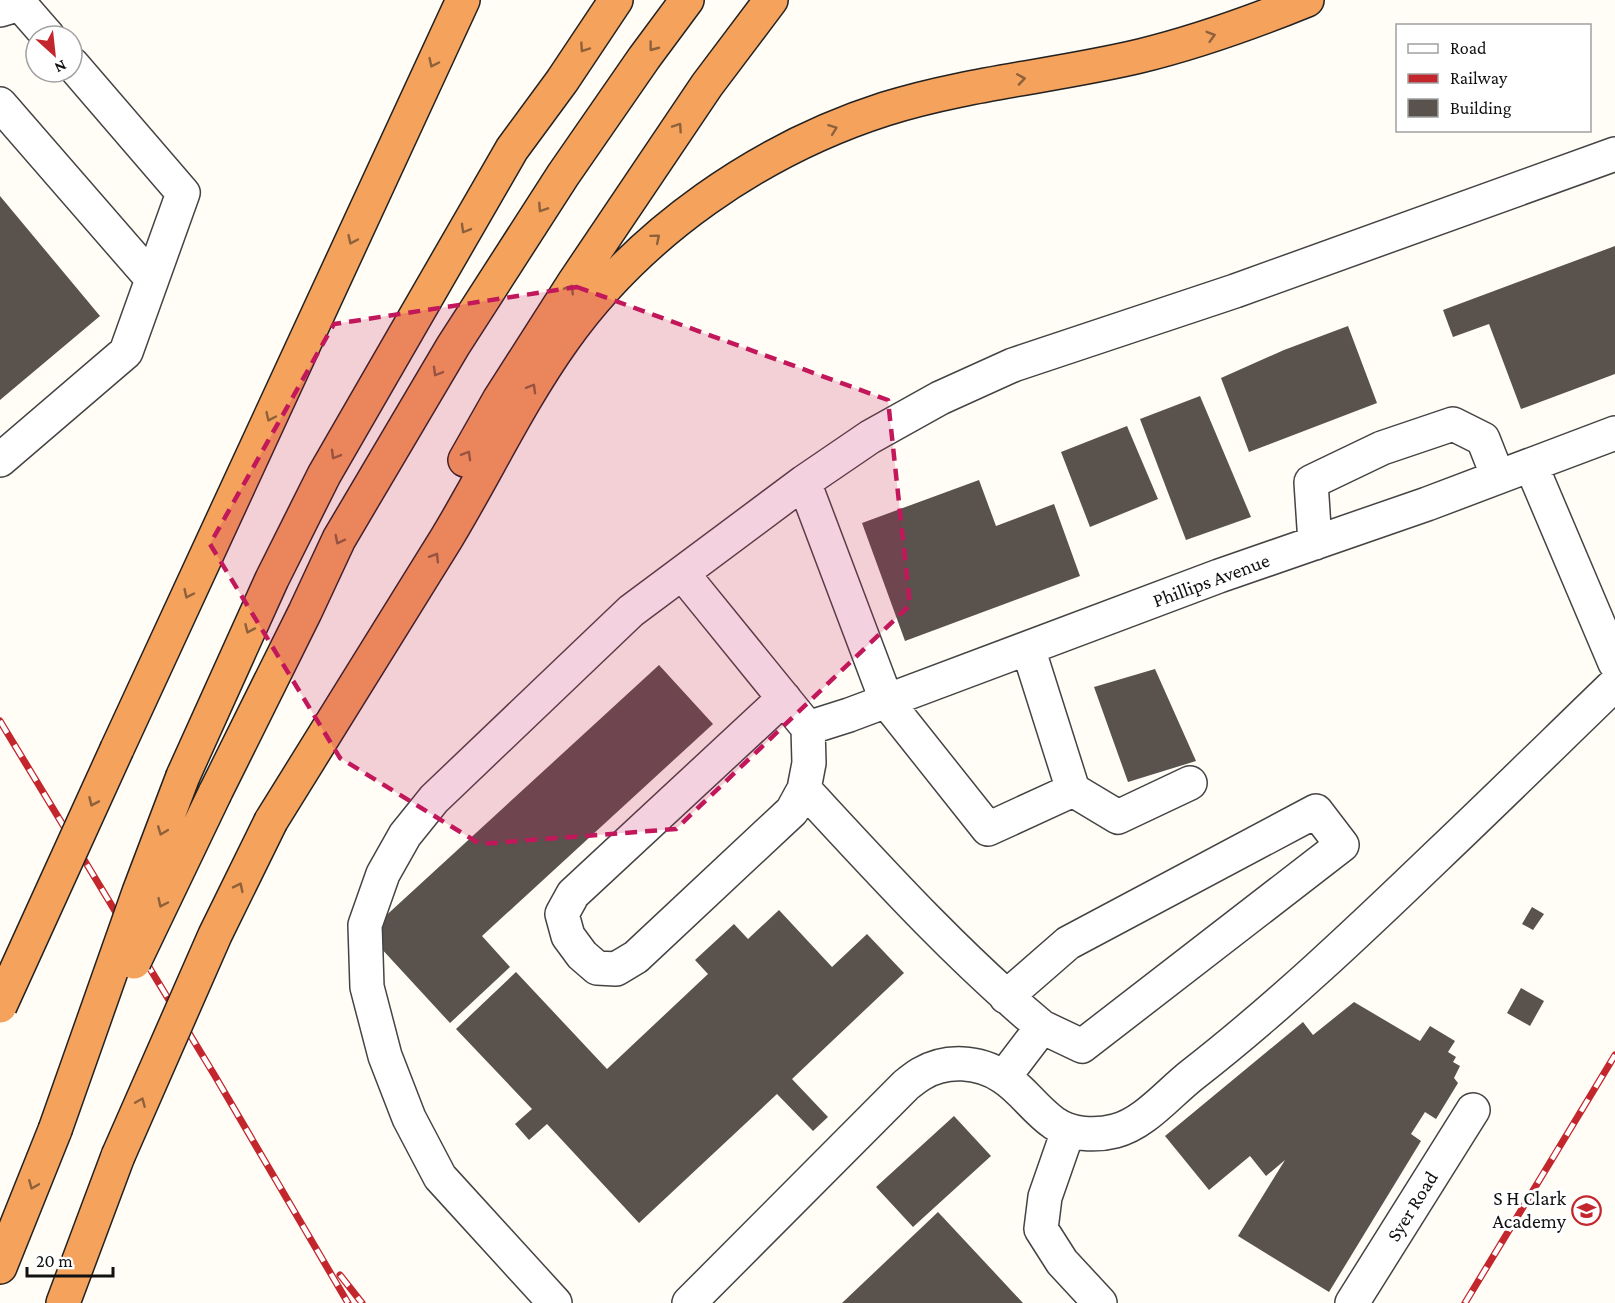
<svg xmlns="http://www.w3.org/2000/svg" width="1615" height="1303" viewBox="0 0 1615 1303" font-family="'Crimson Pro',serif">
<rect width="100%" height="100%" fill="#fffdf5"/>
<path fill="#5a524d" d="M0 196 100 316 0 400Z
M1615 246V374L1521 409 1489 324 1453 337 1443 310Z
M1348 326 1377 403 1249 452 1221 378 1284 350Z
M1200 396 1251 517 1186 540 1140 419Z
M1127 426 1158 499 1090 527 1061 452Z
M979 480 996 526 1054 504 1080 576 905 641 862 523Z
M659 665 713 724 482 936 510 967 450 1023 367 933Z
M1155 669 1196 761 1128 782 1094 687Z
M1532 907 1544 914 1533 930 1522 924Z
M779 910 832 967 867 934 904 973 792 1079 828 1117 813 1131 777 1094 639 1223 547 1124 529 1140 515 1124 532 1109 456 1029 516 972 607 1069 708 974 695 960 734 924 748 939Z
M1521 988 1544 1001 1530 1026 1507 1013Z
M1354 1002 1420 1041 1430 1026 1455 1041 1448 1052 1456 1057 1453 1062 1460 1066 1454 1078 1458 1083 1436 1119 1425 1112 1411 1134 1421 1141 1329 1292 1238 1236 1285 1160 1266 1176 1250 1156 1209 1190 1165 1136 1303 1022 1313 1035Z
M954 1116 991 1156 913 1227 876 1187Z
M938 1212 1023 1303H842Z"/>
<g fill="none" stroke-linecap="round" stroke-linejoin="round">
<defs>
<path id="minor" d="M0 10 20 4 48 36
M0 104 152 279
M0 460 126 352 183 193 72 64
M1531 465 1615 663
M804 482 887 702 988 829 1073 790 1028 648
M1315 543 1311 482 1382 448 1453 424 1483 439 1498 477
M682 573 808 728 809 763 804 789 792 811 636 957 616 969 597 968 582 955 568 936 562 914 573 894 784 698
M808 728 849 715 1219 576 1427 504 1615 433
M804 789C880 871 956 955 1042 1027L1004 1077
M1073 790 1118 817 1190 783
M1006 997 1068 943 1316 811 1342 845 1082 1046 1042 1027
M1068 1131 1045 1197 1041 1229 1062 1262 1100 1303
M555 1303 440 1177 409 1118 385 1056 367 987 365 925 383 874 405 835 434 799 631 611 804 482 870 437 940 398 1013 365 1235 291 1615 154
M689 1303 906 1085C911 1081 916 1077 921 1074 946 1059 979 1061 1003 1077 1022 1089 1035 1110 1054 1123 1070 1135 1096 1136 1115 1131 1144 1124 1169 1093 1192 1075 1279 1007 1358 932 1437 856 1497 799 1556 741 1615 684
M1352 1303 1473 1110"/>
<path id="highway" d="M465 460 499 400 575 281 707 85 771 0
M117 749 463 0
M183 776 272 579 324 475 512 149 562 81 616 0
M215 793 305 612 339 539 453 346 563 175 644 58 687 0
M271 821C329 727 388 634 446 539 486 473 519 402 564 339 640 232 760 149 885 109 968 83 1056 76 1140 56 1197 42 1253 22 1307 0
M0 1267 55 1130
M63 1303 118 1156"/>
</defs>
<use href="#minor" stroke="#444" stroke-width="36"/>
<use href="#highway" stroke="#222" stroke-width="36"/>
<use href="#minor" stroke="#fff" stroke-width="33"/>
<use href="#highway" stroke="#f5a25d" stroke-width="33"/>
<defs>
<path id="rail" d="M0 721 215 1076 348 1303
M340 1275 362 1303
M1465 1303 1615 1055"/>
</defs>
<use href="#rail" stroke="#c4262e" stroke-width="7"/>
<use href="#rail" stroke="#fff" stroke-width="4.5" stroke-dasharray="14" stroke-linecap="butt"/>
<defs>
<path id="highway-bridge" d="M134 962 215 793
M0 1006 117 749
M55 1130 139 892 183 776
M118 1156 215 935 271 821"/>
</defs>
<use href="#highway-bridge" stroke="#222" stroke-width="36" stroke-linecap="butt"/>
<use href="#highway-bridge" stroke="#f5a25d" stroke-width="33"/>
</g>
<defs><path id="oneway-chevron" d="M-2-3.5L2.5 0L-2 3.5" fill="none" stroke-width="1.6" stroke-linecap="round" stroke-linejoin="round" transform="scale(1.5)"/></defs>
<g stroke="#8e613b">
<use href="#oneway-chevron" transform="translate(1211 36) rotate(-16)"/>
<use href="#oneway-chevron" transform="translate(653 47) rotate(127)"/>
<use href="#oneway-chevron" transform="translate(584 48) rotate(124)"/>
<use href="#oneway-chevron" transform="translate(433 63) rotate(115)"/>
<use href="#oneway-chevron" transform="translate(1021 79) rotate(-9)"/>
<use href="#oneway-chevron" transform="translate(678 127) rotate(-56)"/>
<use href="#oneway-chevron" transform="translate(833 129) rotate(-21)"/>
<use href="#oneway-chevron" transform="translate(542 208) rotate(123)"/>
<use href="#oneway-chevron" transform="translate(465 229) rotate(120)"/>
<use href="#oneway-chevron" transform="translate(656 238) rotate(-40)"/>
<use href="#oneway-chevron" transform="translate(352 240) rotate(115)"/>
<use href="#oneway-chevron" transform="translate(570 289) rotate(-57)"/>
<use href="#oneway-chevron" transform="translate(437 372) rotate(120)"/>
<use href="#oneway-chevron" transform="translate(532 388) rotate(-60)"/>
<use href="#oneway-chevron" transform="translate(270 417) rotate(115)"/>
<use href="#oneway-chevron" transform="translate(335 455) rotate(120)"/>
<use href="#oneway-chevron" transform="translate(467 455) rotate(-60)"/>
<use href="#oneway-chevron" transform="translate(339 540) rotate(117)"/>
<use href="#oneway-chevron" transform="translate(435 557) rotate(-58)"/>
<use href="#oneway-chevron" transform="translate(188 594) rotate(115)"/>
<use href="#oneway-chevron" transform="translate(249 629) rotate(114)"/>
<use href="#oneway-chevron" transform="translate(93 802) rotate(114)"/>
<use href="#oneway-chevron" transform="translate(162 831) rotate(111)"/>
<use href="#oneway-chevron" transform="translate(239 887) rotate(-64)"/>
<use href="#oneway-chevron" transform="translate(162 903) rotate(115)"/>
<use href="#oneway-chevron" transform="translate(141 1102) rotate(-67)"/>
<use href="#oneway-chevron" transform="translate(33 1185) rotate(112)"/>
</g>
<path fill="#c2185b" fill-opacity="0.2" stroke="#c2185b" stroke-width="4.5" stroke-dasharray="12 8" stroke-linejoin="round" d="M577 287 888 400 910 605 676 829 480 844 340 758 210 544 334 324Z"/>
<defs>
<symbol id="school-ring" viewBox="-11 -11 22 22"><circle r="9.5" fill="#fff" stroke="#c4262e" stroke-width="1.5"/><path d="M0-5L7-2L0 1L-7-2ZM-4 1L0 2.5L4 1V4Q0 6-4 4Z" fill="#c4262e"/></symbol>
</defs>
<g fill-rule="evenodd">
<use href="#school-ring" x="1570" y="1194" width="33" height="33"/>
</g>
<g text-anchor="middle" stroke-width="6" stroke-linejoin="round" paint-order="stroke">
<g font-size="20" fill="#111" stroke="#fff">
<text transform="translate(1211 580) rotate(-20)" y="7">Phillips Avenue</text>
<text transform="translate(1412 1206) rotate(-58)" y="7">Syer Road</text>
</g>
<g font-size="20" fill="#111" stroke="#fff" text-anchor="end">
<text x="1566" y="1205">S H Clark<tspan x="1566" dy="23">Academy</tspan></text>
</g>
</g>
<rect x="1396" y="24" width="195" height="108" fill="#ffffff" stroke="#a0a0a0" stroke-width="1.5"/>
<rect x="1408" y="44" width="30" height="9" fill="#ffffff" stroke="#a0a0a0" stroke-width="1.5"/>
<text x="1450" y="54" font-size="18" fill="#111111">Road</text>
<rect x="1408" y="74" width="30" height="9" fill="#c4262e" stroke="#a0a0a0" stroke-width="1.5"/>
<text x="1450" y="84" font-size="18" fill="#111111">Railway</text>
<rect x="1408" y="99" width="30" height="18" fill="#5a524d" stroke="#a0a0a0" stroke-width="1.5"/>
<text x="1450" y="114" font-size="18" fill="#111111">Building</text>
<g transform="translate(54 54) rotate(153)"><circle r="28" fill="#ffffff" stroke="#a0a0a0" stroke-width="1.5"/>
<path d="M0-4.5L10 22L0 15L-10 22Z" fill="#c4262e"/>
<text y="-9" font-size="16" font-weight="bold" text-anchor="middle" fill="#111111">N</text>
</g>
<path d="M27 1267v9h86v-9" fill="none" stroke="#111111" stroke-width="3"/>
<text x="36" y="1267" font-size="18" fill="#111111" stroke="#ffffff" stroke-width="4.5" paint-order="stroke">20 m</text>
</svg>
